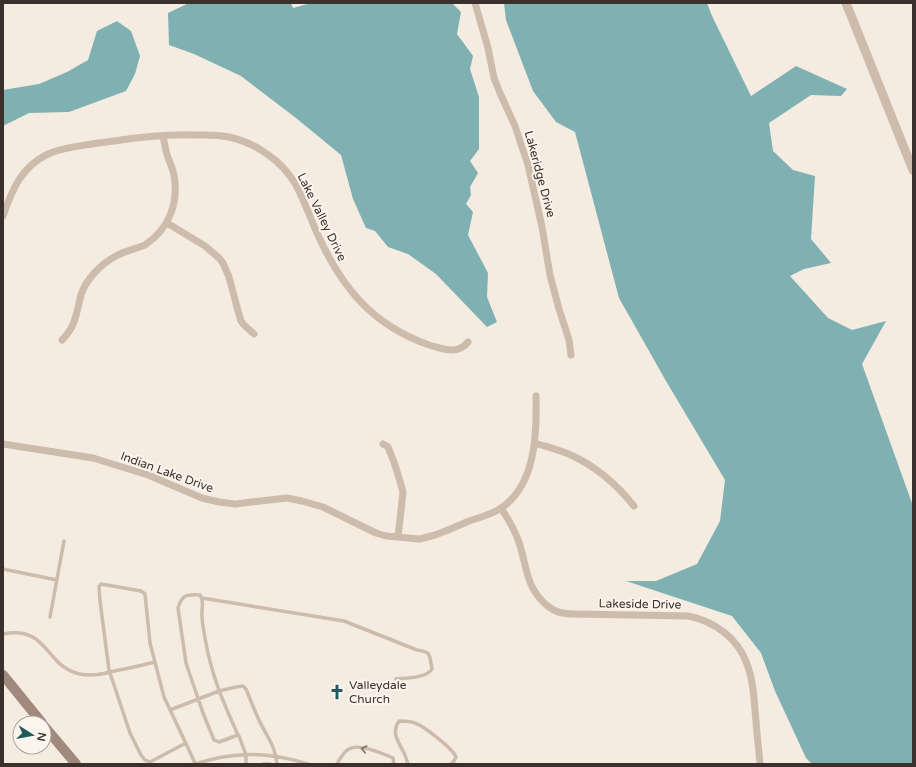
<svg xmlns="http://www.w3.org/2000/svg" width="916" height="767" viewBox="0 0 916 767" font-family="'Varela Round',sans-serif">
<rect width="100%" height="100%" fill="#f4ebe1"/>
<path fill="#7fb0b2" d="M189 3H291L293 8 311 3H452L461 12 457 34 473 56 470 69 479 97V149L470 161 478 173 470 187 471 195 466 204 473 212 468 235 488 273 487 297 497 322 487 327 436 274 408 254 388 247 375 231 366 228 353 199 341 155 296 118 241 76 194 54 169 45 168 13Z
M504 3H707L712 16 751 96 796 66 847 89 841 96 811 95 769 123 773 151 793 170 815 176 811 239 831 263 804 269 790 276 828 318 852 330 886 321 862 364 913 506V764H812L806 758 775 691 761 653 732 616 626 581H656L697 564 720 521 725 480 666 381 619 298 575 132 556 122 533 91 506 20Z
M117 21 131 31 140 56 135 74 126 91 69 112 29 113 3 126V90L39 84 67 72 88 60 97 31Z"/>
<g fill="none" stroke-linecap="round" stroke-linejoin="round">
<path stroke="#cdbbac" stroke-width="3.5" d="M3 569 57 580
M202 598 344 621 417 650C432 652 429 655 432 669 427 678 406 678 396 679
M50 617 64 541
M3 634C49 625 45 667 80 674 94 677 106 673 119 670 131 668 143 665 155 662
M170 710 219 691 236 687 243 686 246 689C250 699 254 709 258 718 265 734 276 746 277 764
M238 735 219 742 214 740 203 713 186 663 178 608C182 595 186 594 200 595 205 602 201 609 202 616 202 623 204 631 205 638 211 674 223 702 238 735L239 736 246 755V764
M186 743 150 762 145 760 141 755 130 733 109 670 100 601 99 587 101 584 141 591 145 594 150 643 164 697 173 716 195 763
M194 764C206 761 218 757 230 756 256 752 283 756 308 764
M263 764H270
M337 764C340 759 343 752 349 749 358 743 384 754 393 758L394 764
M408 764C407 761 406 758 405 755 400 744 390 733 399 721 404 721 410 721 415 723 424 726 453 749 456 757L454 761 451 764"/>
<path stroke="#cdbbac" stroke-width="7" d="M475 3 488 48 494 78 500 93 515 126 528 165 542 227 550 275 559 309 569 340 571 355
M3 216C12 190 21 167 48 154 63 147 82 146 98 143 129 139 161 134 192 135 204 135 217 134 229 137 242 140 256 146 267 154 279 162 289 173 296 185 304 200 310 217 317 233 341 287 372 325 429 345 443 349 458 355 468 342
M167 223 205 246 219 258 223 263 229 277 238 311 241 321 244 325 254 334
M62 340C76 326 76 314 81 295 86 279 101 264 116 256 125 251 135 249 145 245 169 229 179 203 174 175 172 166 168 159 166 151 165 146 164 141 163 136
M535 443C547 447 560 450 573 456 596 467 618 486 634 506
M3 444 93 458 148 475 202 498 219 502 235 504 287 498 302 501 323 507 376 533 386 536 419 539 424 538 435 535C446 531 458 526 469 521 479 518 489 515 498 510 536 488 537 434 536 396
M383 444 388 447 394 462 399 478 403 492 398 537
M501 508C507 517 513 527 517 537 523 551 524 566 529 579 533 592 544 606 556 611 562 614 568 614 575 614L688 616C714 621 738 638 747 664 754 682 754 702 756 721 757 736 759 750 760 764"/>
<path stroke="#cdbbac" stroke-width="9" d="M846 3 913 170"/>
<path stroke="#a18a7d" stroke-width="10" d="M3 675 42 723
M44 726 76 764"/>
</g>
<defs><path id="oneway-chevron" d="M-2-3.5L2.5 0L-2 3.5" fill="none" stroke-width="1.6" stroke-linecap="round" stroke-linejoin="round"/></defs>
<use stroke="#7d6f65" href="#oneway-chevron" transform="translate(364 749) rotate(-167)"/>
<defs>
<symbol id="church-bare" viewBox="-9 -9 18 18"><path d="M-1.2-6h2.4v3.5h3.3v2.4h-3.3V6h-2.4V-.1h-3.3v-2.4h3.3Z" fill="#1f5a5e" stroke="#fbf5ee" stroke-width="2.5" paint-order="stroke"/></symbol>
</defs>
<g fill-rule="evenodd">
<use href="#church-bare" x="326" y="681" width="22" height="22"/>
</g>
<g text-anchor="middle" stroke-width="4" stroke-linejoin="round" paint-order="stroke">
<g font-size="12" fill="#3b302b" stroke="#fbf5ee">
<text transform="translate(540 174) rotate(75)" y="4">Lakeridge Drive</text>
<text transform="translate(322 217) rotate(64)" y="4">Lake Valley Drive</text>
<text transform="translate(167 472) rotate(20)" y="4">Indian Lake Drive</text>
<text transform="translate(640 604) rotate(1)" y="4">Lakeside Drive</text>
</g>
<g font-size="12" fill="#3b302b" stroke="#fbf5ee" text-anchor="start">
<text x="349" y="689">Valleydale<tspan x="349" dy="14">Church</tspan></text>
</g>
</g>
<rect width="916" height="767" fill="none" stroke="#3b302b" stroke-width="8"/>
<g transform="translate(32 735) rotate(101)"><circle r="19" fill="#fbf5ee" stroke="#aea6a0"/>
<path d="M0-3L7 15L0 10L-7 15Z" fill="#1f5a5e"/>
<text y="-6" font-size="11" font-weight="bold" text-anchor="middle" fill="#3b302b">N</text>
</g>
</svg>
